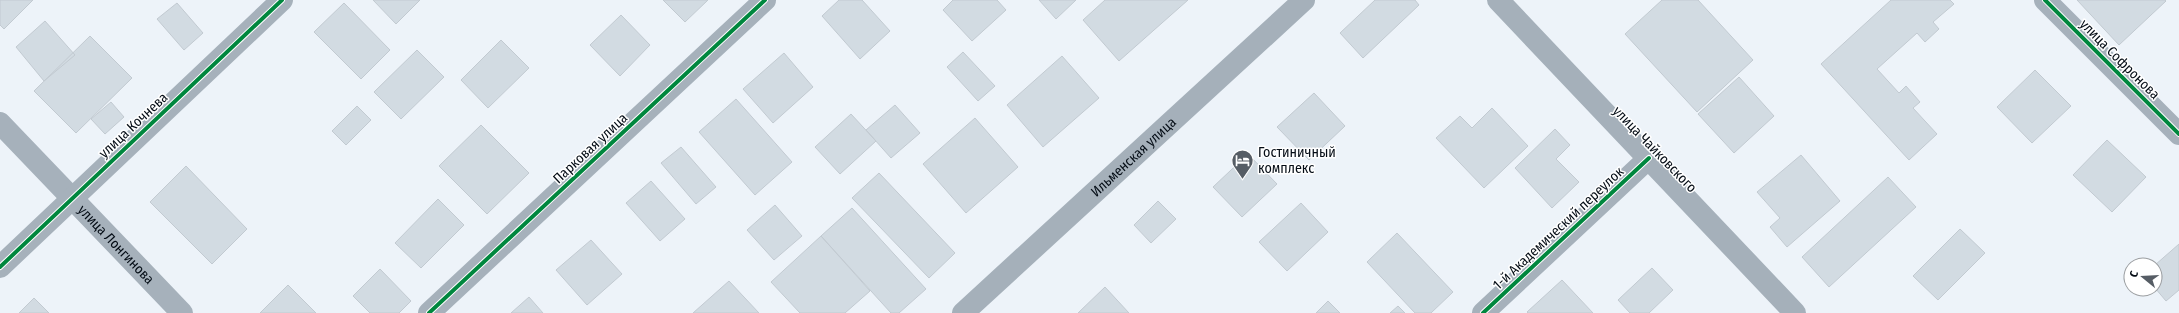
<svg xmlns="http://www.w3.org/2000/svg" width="2179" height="313" viewBox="0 0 2179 313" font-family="'Fira Sans Condensed',sans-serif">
<rect width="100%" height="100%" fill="#edf3f9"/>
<path fill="#d2dbe2" stroke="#c2cad1" d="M0 0H33L4 29 0 25Z
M373 0H420L396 24Z
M663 0H708L685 22Z
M839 0H862L890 31 860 59 822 16Z
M953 0H997L1006 10 972 41 943 10Z
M1039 0H1076L1056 19Z
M1105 0H1188L1119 61 1083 20Z
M1375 0H1415L1419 5 1363 58 1340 33Z
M1662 0H1698L1753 60 1697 112 1625 34Z
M1891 0H1950L1954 4 1933 22 1939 29 1925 42 1917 33 1877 69 1899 93 1906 86 1920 102 1913 108 1937 134 1909 160 1821 64Z
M2077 0H2165L2166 1 2119 45Z
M177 3 203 33 184 50 157 19Z
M344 3 390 50 361 79 314 32Z
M621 15 650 45 620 76 590 45Z
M45 21 75 55 44 81 16 47Z
M90 36 132 78 76 133 34 91Z
M501 40 529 68 488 108 461 80Z
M417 50 444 77 401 119 374 92Z
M963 52 995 86 978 101 947 67Z
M784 53 813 87 773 123 743 89Z
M1062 56 1099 98 1043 147 1007 105Z
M2035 70 2071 106 2032 143 1997 107Z
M1739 77 1774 116 1734 153 1698 114Z
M1314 93 1345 126 1309 160 1277 127Z
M736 99 792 162 755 195 699 132Z
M111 102 124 117 105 134 91 119Z
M895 105 920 133 891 158 866 130Z
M357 106 371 120 346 145 332 131Z
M1492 108 1528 146 1484 188 1436 138 1460 116 1472 128Z
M851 114 876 141 840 174 815 147Z
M975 118 1018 167 966 213 923 164Z
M481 125 529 173 487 214 439 166Z
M1555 129 1570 145 1556 159 1579 182 1552 208 1515 168Z
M2107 140 2146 177 2112 212 2073 175Z
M681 147 716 187 696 204 661 163Z
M1248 154 1277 184 1242 217 1213 187Z
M1801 155 1840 201 1787 247 1770 227 1780 218 1757 192Z
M186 166 247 229 212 264 150 202Z
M879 173 955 253 929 278 852 198Z
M1888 177 1916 207 1829 287 1802 257Z
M651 181 685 219 660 241 626 203Z
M438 199 464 225 421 268 395 243Z
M1158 201 1176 219 1151 243 1134 225Z
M1301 203 1328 232 1287 271 1259 242Z
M775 205 802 236 774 260 747 230Z
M852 208 926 289 899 313H891L821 236Z
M1960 229 1985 253 1938 300 1913 276Z
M1397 233 1453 292 1431 313H1415L1367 262Z
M821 236 870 291 845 313H800L771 282Z
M591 240 622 274 587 305 556 270Z
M2179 244V290L2166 301 2155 288V265Z
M1652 268 1673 290 1649 313H1630L1618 300Z
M380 269 411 301 399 313H370L353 296Z
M1562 280 1593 313H1528L1527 312Z
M729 281 759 313H693Z
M288 285 316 313H260Z
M1105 287 1129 313H1078Z
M529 297 543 313H511Z
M34 298 49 313H19Z
M1328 301 1340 313H1316Z
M1398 306 1405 313H1390Z"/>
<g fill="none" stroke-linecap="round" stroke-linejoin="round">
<g stroke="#a6b1bb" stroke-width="22">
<path d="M2045 0 2179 134"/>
<path id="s1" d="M0 123 182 313"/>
<path d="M0 267 282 0"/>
<path d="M429 313 765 0"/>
<path d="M1483 313 1649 158"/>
</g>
<g stroke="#a5b0ba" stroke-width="22">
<path d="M1498 0 1795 313"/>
<path id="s2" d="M963 313 1304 0"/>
</g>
<defs>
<path id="cycleway" d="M2045 0 2179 134
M0 267 282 0
M429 313 765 0
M1483 313 1649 158"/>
</defs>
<use href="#cycleway" stroke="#fff" stroke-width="6"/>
<use href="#cycleway" stroke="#00873e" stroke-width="4"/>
</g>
<defs>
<symbol id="hotel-pin" viewBox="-11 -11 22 30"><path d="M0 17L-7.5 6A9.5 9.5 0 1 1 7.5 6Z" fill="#565d65" stroke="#fff"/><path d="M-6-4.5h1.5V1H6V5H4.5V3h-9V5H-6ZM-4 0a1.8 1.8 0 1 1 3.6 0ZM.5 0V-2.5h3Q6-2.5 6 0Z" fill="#fff"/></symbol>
</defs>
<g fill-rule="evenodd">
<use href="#hotel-pin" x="1230" y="148" width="25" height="34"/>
</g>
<g text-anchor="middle" stroke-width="3" stroke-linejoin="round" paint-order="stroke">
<g font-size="14" fill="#040c15" stroke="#fff">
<text transform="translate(2120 59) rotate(45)" y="5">улица Софронова</text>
<text transform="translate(133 125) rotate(-43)" y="5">улица Кочнева</text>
<text transform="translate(590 148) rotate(-43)" y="5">Парковая улица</text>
<text transform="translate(1655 149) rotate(46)" y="5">улица Чайковского</text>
<text dy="5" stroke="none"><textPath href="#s2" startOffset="231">Ильменская улица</textPath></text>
<text transform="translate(1558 228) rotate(-43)" y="5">1-й Академический переулок</text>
<text dy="5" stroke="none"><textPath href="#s1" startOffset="168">улица Лонгинова</textPath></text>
</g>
<g font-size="14" fill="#040c15" stroke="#fff" text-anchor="start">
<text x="1258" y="157">Гостиничный<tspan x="1258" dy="16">комплекс</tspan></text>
</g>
</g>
<g transform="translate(2143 277) rotate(288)"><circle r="19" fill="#ffffff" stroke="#9b9ea1"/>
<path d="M0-3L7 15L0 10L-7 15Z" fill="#565d65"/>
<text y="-6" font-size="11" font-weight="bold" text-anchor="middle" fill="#040c15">С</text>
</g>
</svg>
